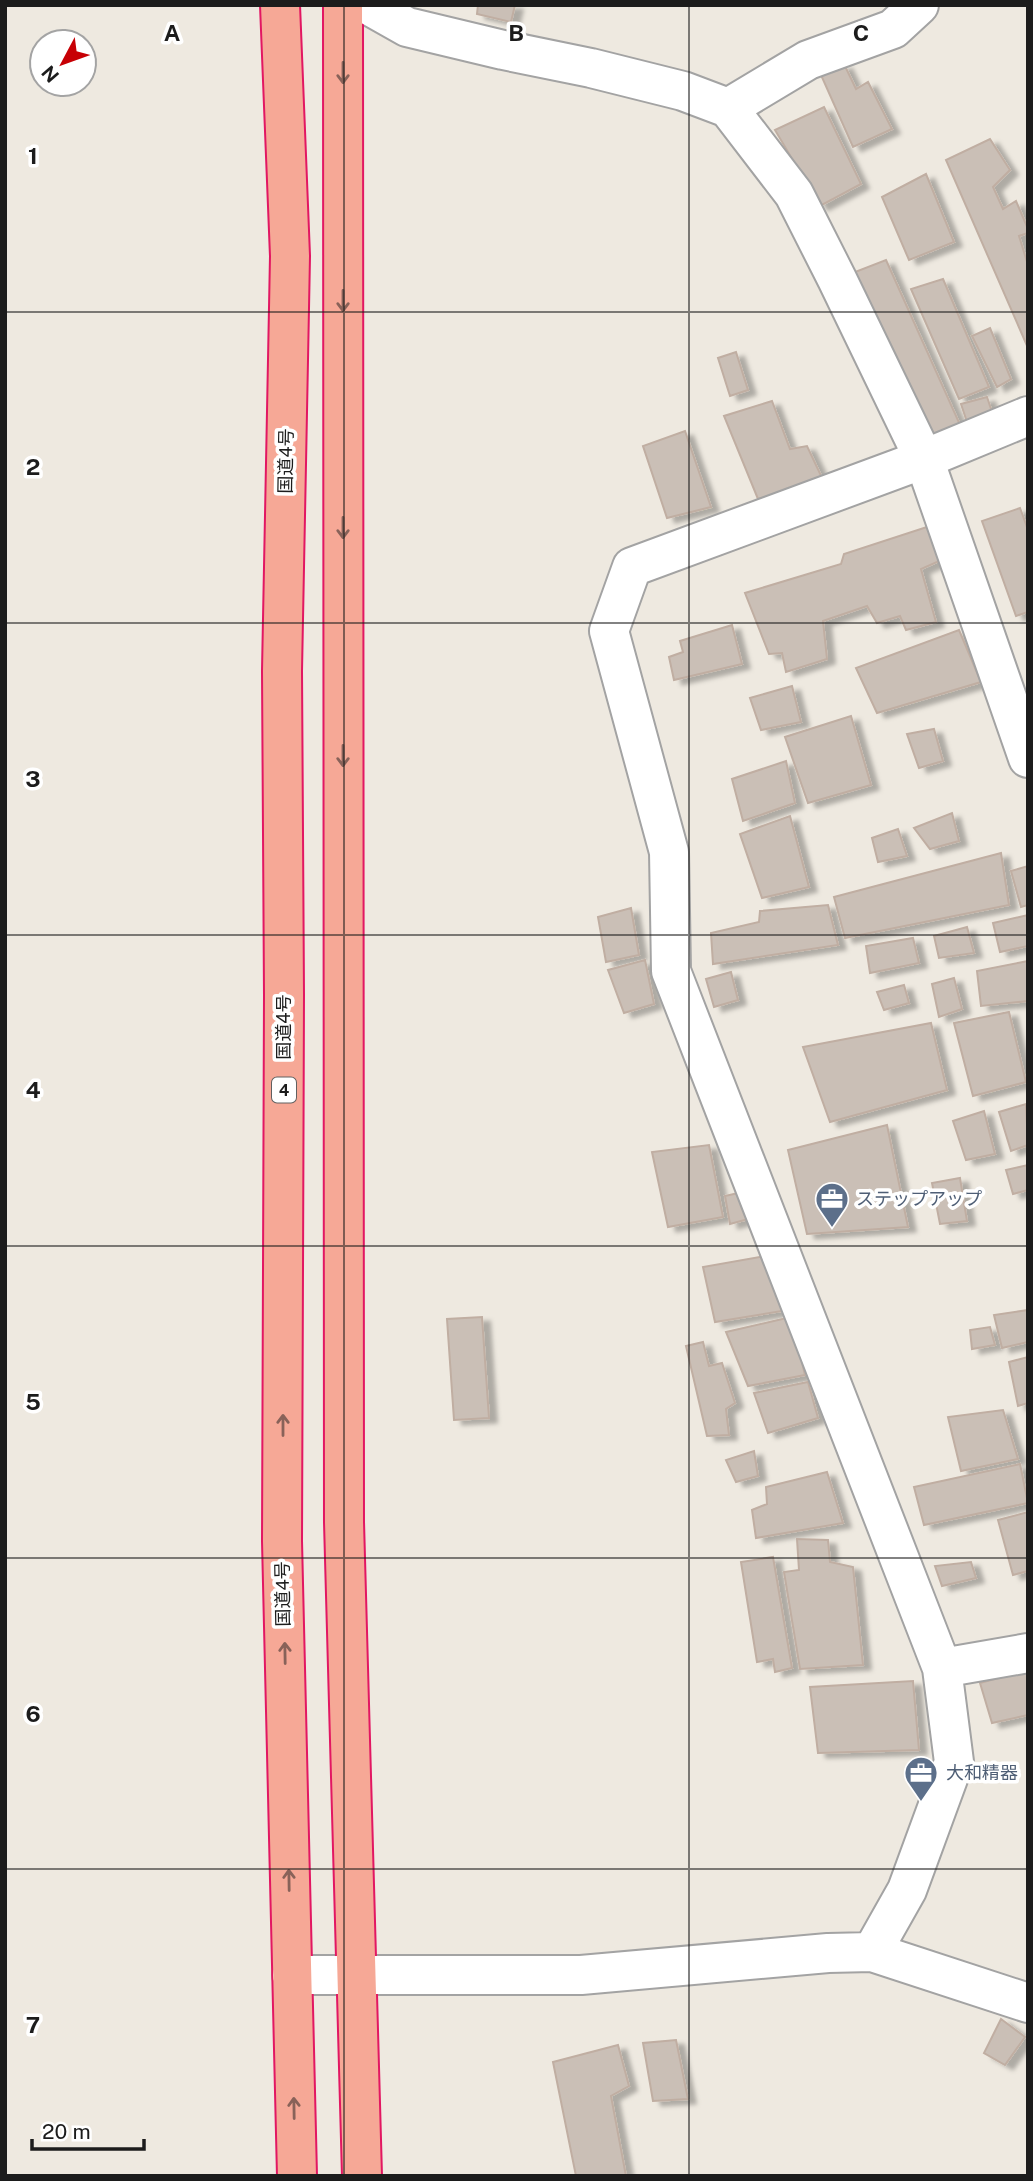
<svg xmlns="http://www.w3.org/2000/svg" width="1033" height="2181" viewBox="0 0 1033 2181" font-family="'Public Sans','Noto Sans JP',sans-serif">
<defs>
<filter id="shadow"><feDropShadow dx="8" dy="4.5" stdDeviation="2" flood-color="#0004"/></filter>
</defs>
<rect width="100%" height="100%" fill="#eee9e0"/>
<path fill="#cabfb6" stroke="#c0aea2" stroke-width="2" filter="url(#shadow)" d="M478 5H515L511 22 477 14Z
M844 64 856 89 868 82 892 129 853 147 821 75Z
M824 107 861 184 820 206 775 130Z
M990 139 1010 170 993 187 1003 209 1016 201 1028 229V233L1019 236 1028 265V348L946 160Z
M926 174 954 242 909 260 882 197Z
M886 260 961 427 928 437 855 272Z
M943 279 989 387 959 399 911 289Z
M990 328 1011 379 997 387 972 336Z
M736 352 748 390 730 396 718 358Z
M987 397 992 412 967 422 961 404Z
M772 401 790 449 807 446 824 482 758 499 724 416Z
M685 431 711 507 667 518 643 446Z
M1020 508 1028 530V612L1016 616 982 521Z
M930 526 946 558 921 569 936 622 906 630 900 616 877 623 867 606 823 621 827 659 786 672 782 653 769 654 745 593 841 564 844 554Z
M732 625 742 664 674 680 669 657 683 652 680 641Z
M959 630 981 682 877 713 856 668Z
M792 686 801 722 761 730 750 698Z
M851 716 871 785 808 803 785 737Z
M934 729 943 761 919 768 907 734Z
M786 761 795 803 743 821 732 779Z
M952 813 959 841 930 849 914 828Z
M790 816 809 887 762 898 740 834Z
M898 829 907 856 878 862 872 838Z
M1001 853 1009 905 845 938 834 897Z
M1028 866V905L1021 907 1011 871Z
M828 905 838 945 713 964 711 933 759 922 760 911Z
M631 908 639 955 606 962 598 917Z
M1028 915V946L1000 952 993 923Z
M967 927 974 953 939 958 934 936Z
M913 938 919 963 870 973 866 946Z
M645 960 654 1004 624 1013 608 970Z
M1028 961V1001L981 1006 977 971Z
M731 972 738 1000 714 1007 706 979Z
M954 978 962 1009 939 1017 932 984Z
M904 985 909 1003 884 1010 877 992Z
M1009 1012 1026 1082 973 1096 954 1023Z
M931 1023 947 1090 830 1122 803 1047Z
M1026 1104 1028 1145 1011 1151 999 1112Z
M984 1111 995 1154 966 1160 953 1121Z
M887 1125 908 1227 807 1234 788 1150Z
M709 1145 723 1217 668 1227 652 1152Z
M1028 1165V1190L1013 1194 1006 1170Z
M960 1178 967 1221 940 1224 932 1183Z
M747 1191 752 1218 730 1224 725 1196Z
M771 1255 782 1311 715 1322 703 1267Z
M1028 1310V1342L1002 1348 994 1315Z
M482 1317 489 1418 454 1420 447 1319Z
M791 1317 805 1375 748 1386 726 1332Z
M990 1327 995 1345 972 1349 970 1330Z
M703 1342 709 1366 722 1363 735 1403 726 1409 729 1435 707 1436 686 1346Z
M1028 1357V1403L1018 1406 1009 1362Z
M808 1382 818 1418 768 1433 754 1393Z
M1003 1410 1018 1459 961 1471 948 1417Z
M754 1451 758 1476 736 1482 726 1460Z
M1020 1464 1028 1503 924 1525 914 1487Z
M827 1472 843 1523 756 1538 752 1510 767 1504 766 1487Z
M1028 1512V1571L1013 1575 998 1520Z
M797 1539 828 1540 830 1562 853 1567 863 1665 800 1669 784 1572 799 1570Z
M773 1557 792 1668 775 1672 773 1659 757 1662 741 1562Z
M971 1562 976 1578 942 1586 935 1566Z
M1028 1670V1715L992 1723 980 1683Z
M913 1681 919 1750 818 1753 810 1687Z
M1001 2019 1025 2037 1005 2065 984 2053Z
M676 2040 688 2099 653 2101 643 2043Z
M618 2045 629 2086 611 2096 626 2176H576L553 2062Z"/>
<g fill="none" stroke-linecap="round" stroke-linejoin="round">
<defs>
<path id="minor" d="M368 5 407 27 503 50 591 68 683 91 728 108 794 194 837 279 924 459 1028 758
M728 108 808 60 893 29 919 5
M942 1668 1028 1653
M872 1952 907 1890 954 1762 942 1668 671 971 669 852 609 631 632 567 924 459 1028 416
M292 1975H581L828 1953 872 1952 1028 2003"/>
<path id="trunk" d="M280 5 290 256 282 671 284 995 282 1541 297 2176
M343 5 344 1522 362 2176"/>
</defs>
<use href="#minor" stroke="#a3a3a3" stroke-width="42"/>
<use href="#trunk" stroke="#e21762" stroke-width="42"/>
<use href="#minor" stroke="#fff" stroke-width="38"/>
<use href="#trunk" stroke="#f6a896" stroke-width="38"/>
</g>
<defs><path id="oneway-shaft" d="M-6 0H5M1.5-3L5.5 0L1.5 3" fill="none" stroke-width="1.6" stroke-linecap="round" stroke-linejoin="round" transform="scale(1.75)"/></defs>
<g stroke="#896259">
<use href="#oneway-shaft" transform="translate(343 73) rotate(90)"/>
<use href="#oneway-shaft" transform="translate(343 301) rotate(90)"/>
<use href="#oneway-shaft" transform="translate(343 528) rotate(90)"/>
<use href="#oneway-shaft" transform="translate(343 756) rotate(90)"/>
<use href="#oneway-shaft" transform="translate(283 1425) rotate(-90)"/>
<use href="#oneway-shaft" transform="translate(285 1653) rotate(-91)"/>
<use href="#oneway-shaft" transform="translate(289 1880) rotate(-91)"/>
<use href="#oneway-shaft" transform="translate(294 2108) rotate(-91)"/>
</g>
<path fill="none" stroke="#1c1c1c" stroke-width="2" stroke-opacity="0.55" d="M344 5V2176M689 5V2176M5 312H1028M5 623H1028M5 935H1028M5 1246H1028M5 1558H1028M5 1869H1028"/>
<defs>
<symbol id="office-pin" viewBox="-11 -11 22 30"><path d="M0 17L-7.5 6A9.5 9.5 0 1 1 7.5 6Z" fill="#5c6f8a" stroke="#fff"/><path d="M-6-3h4V-5.5h4V-3h4V5H-6ZM-1-4.5V-3h2v-1.5ZM-6 0V1H6V0Z" fill="#fff"/></symbol>
</defs>
<g fill-rule="evenodd">
<use href="#office-pin" x="813" y="1180" width="38" height="52"/>
<use href="#office-pin" x="902" y="1754" width="38" height="52"/>
</g>
<g text-anchor="middle" stroke-width="7" stroke-linejoin="round" paint-order="stroke">
<rect fill="#fff" stroke="#606060" stroke-width="2" x="272" y="1077.5" width="24" height="25" rx="5"/>
<g font-size="16" font-weight="bold" fill="#1c1c1c">
<text x="284" y="1096">4</text>
</g>
<g font-size="18" fill="#1c1c1c" stroke="#fff">
<text transform="translate(286 461) rotate(-89)" y="6">国道4号</text>
<text transform="translate(284 1027) rotate(-90)" y="6">国道4号</text>
<text transform="translate(283 1594) rotate(-91)" y="6">国道4号</text>
</g>
<g font-size="18" fill="#4e5e75" stroke="#fff" text-anchor="start">
<text x="856" y="1205">ステップアップ</text>
<text x="946" y="1779">大和精器</text>
</g>
</g>
<g font-size="23" text-anchor="middle" font-weight="bold" fill="#1c1c1c" stroke="#fff" stroke-width="7" stroke-linejoin="round" paint-order="stroke">
<text x="172" y="41">A</text>
<text x="516" y="41">B</text>
<text x="861" y="41">C</text>
<text x="33" y="164">1</text>
<text x="33" y="475">2</text>
<text x="33" y="787">3</text>
<text x="33" y="1098">4</text>
<text x="33" y="1410">5</text>
<text x="33" y="1722">6</text>
<text x="33" y="2033">7</text>
</g>
<rect width="1033" height="2181" fill="none" stroke="#1c1c1c" stroke-width="14"/>
<g transform="translate(63 63) rotate(229)"><circle r="33" fill="#ffffff" stroke="#a4a4a4" stroke-width="2"/>
<path d="M0-5L12 26L0 18L-12 26Z" fill="#c70005"/>
<text y="-10" font-size="19" font-weight="bold" text-anchor="middle" fill="#1c1c1c">N</text>
</g>
<path d="M32 2139v10h112v-10" fill="none" stroke="#1c1c1c" stroke-width="3.5"/>
<text x="42" y="2139" font-size="21" fill="#1c1c1c" stroke="#ffffff" stroke-width="5" paint-order="stroke">20 m</text>
</svg>
